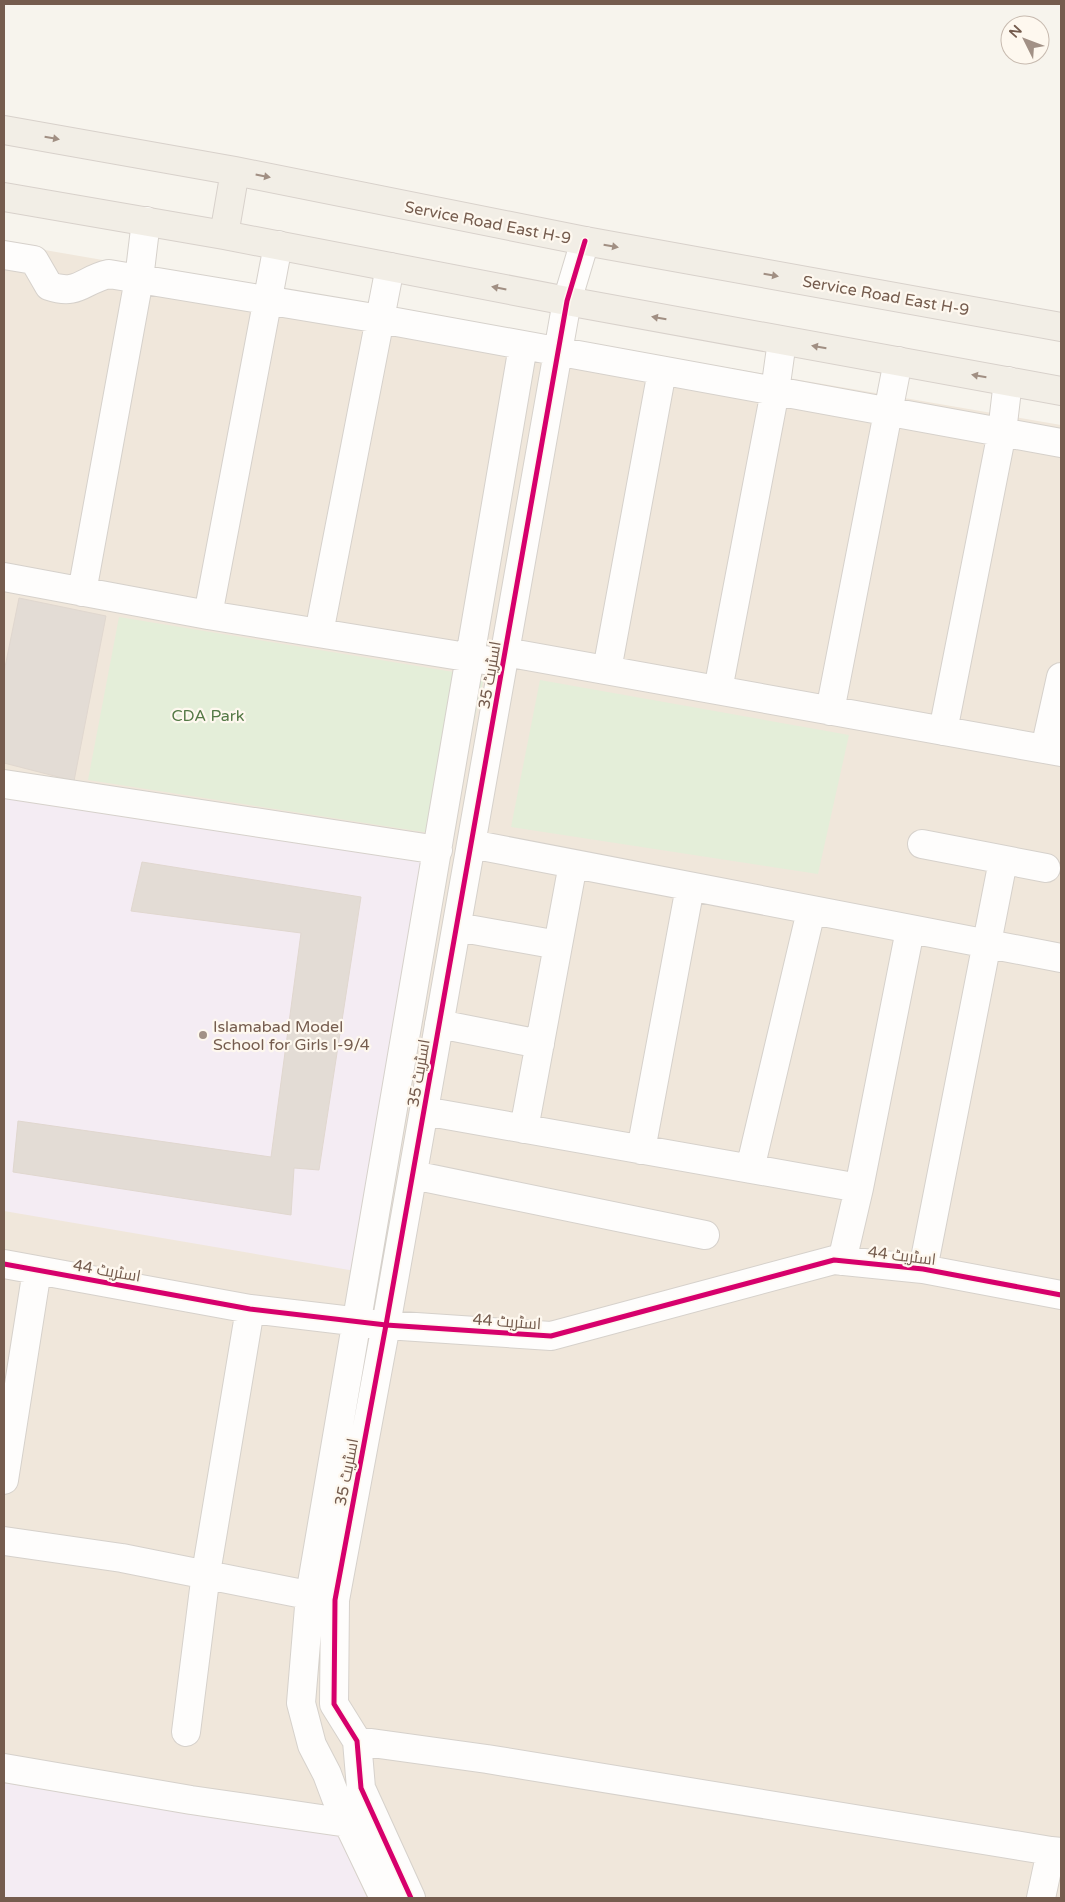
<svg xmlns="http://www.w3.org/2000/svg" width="1065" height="1902" viewBox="0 0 1065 1902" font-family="'Varela Round',Cairo,sans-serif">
<rect width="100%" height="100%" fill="#f7f4ed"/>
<path fill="#f0e7db" d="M4 243 1061 425V1898H4Z"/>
<path fill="#f4ecf3" d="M4 786 434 860 361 1272 4 1211Z
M4 1776 337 1833 367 1898H4Z"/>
<path fill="#e4eed9" d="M119 617 484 677 449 836 88 780Z
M540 680 849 735 818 874 511 827Z"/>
<path fill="#e3dcd5" stroke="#e0d7cf" d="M19 598 106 616 74 781 4 763V672Z
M142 862 361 897 319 1170 294 1168 291 1215 13 1172 18 1121 271 1157 301 933 131 911Z"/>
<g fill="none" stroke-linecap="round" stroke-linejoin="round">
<defs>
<path id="minor" d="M4 255 34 260 49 286C79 296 82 280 109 274L380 319 1061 443
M4 577 208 615 485 660
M82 592 139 279 146 221
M208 615 278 245
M319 633 390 267
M505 652 1061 752
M607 670 662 371
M718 690 775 391 782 341
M830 711 898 361
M943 731 1002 432 1008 381
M1045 749 1061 677
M4 784 438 850
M471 844 1061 958
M922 844 1046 868
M457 927 558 945
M439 1024 540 1044
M424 1111 859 1188
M524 1129 573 864
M641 1150 690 887
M750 1169 811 911
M413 1175 705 1235
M842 1261 859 1188 910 930
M4 1264 250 1309 386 1325 551 1336 834 1260 923 1269 1061 1295
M923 1269 1003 861
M4 1480 37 1270
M4 1541 122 1558 328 1599
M186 1732 206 1573 250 1309
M357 1741 487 1759 1051 1851 1061 1852
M4 1768 191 1800 348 1823
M384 1898 336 1798 327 1774 312 1745 301 1703 310 1595 523 346
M411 1898 361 1788 357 1741 334 1704 335 1600 386 1325 567 301 585 241
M1041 1898 1051 1851"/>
<path id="major" d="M4 130 235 171 585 241 1061 327
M4 197 224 235 567 301 1061 391
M224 235 235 171"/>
</defs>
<use href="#minor" stroke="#d6d1cb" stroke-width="30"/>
<use href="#major" stroke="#d8d1cb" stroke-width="30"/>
<use href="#minor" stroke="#fefdfc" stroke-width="28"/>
<use href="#major" stroke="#f2eee6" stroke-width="28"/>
<defs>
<path id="cycleway" d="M4 1264 250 1309 386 1325 551 1336 834 1260 923 1269 1061 1295
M411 1898 361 1788 357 1741 334 1704 335 1600 386 1325 567 301 585 241"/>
</defs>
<use href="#cycleway" stroke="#fef8ef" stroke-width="8"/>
<use href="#cycleway" stroke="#d6006c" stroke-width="5"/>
</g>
<defs><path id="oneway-solid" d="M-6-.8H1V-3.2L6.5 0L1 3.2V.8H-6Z" transform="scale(1.25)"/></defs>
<g fill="#a18f83">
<use href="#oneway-solid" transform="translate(52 138) rotate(10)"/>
<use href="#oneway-solid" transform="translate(263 176) rotate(11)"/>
<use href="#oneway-solid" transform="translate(611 246) rotate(10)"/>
<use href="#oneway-solid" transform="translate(771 275) rotate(10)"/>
<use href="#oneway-solid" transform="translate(499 288) rotate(-169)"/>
<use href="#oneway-solid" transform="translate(659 318) rotate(-170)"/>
<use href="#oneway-solid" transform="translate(819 347) rotate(-170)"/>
<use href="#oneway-solid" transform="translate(979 376) rotate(-170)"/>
</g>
<circle fill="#a29186" stroke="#fef8ef" stroke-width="2" cx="203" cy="1035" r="5"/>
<g text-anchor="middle" stroke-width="4.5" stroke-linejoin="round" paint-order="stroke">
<g font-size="16" fill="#755c4e" stroke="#fef8ef">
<text transform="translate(488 222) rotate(11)" y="6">Service Road East H-9</text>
<text transform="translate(886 295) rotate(10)" y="6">Service Road East H-9</text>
<text transform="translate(489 675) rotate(-80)" y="6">اسٹریٹ 35</text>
<text transform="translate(418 1073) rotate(-80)" y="6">اسٹریٹ 35</text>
<text transform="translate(902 1255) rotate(7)" y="6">اسٹریٹ 44</text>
<text transform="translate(107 1270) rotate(10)" y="6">اسٹریٹ 44</text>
<text transform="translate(507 1321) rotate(4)" y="6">اسٹریٹ 44</text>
<text transform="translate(346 1472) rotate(-79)" y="6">اسٹریٹ 35</text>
</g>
<g font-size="16" fill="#547946" stroke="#fef8ef">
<text x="208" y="721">CDA Park</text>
</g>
<g font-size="16" fill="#755c4e" stroke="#fef8ef" text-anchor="start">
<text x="213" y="1032">Islamabad Model<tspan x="213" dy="18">School for Girls I-9/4</tspan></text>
</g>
</g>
<rect width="1065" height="1902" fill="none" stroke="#755c4e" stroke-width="10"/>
<g transform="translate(1025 40) rotate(312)"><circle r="24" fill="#fef8ef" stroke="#c7baaf"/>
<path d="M0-4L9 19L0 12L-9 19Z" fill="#a29186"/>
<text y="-8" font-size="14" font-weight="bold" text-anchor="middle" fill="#755c4e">N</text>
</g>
</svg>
